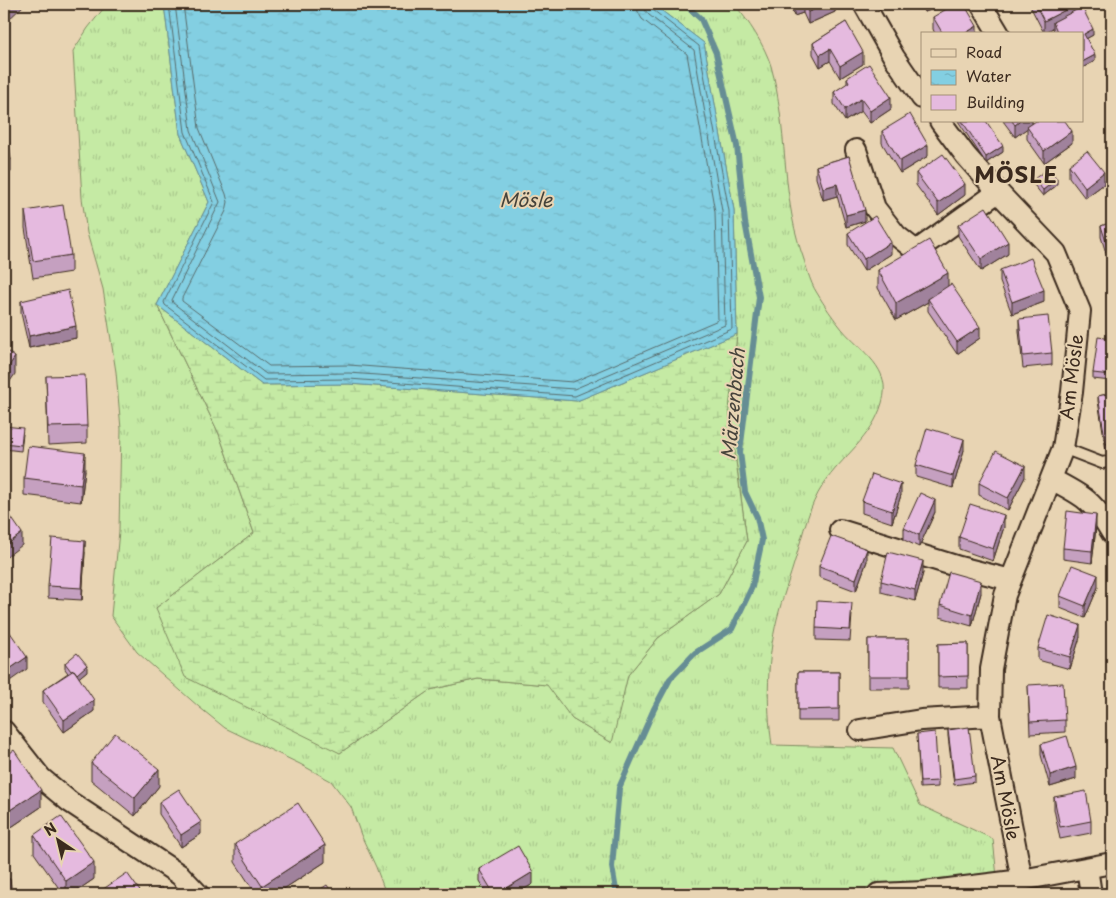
<svg xmlns="http://www.w3.org/2000/svg" width="1116" height="898" viewBox="0 0 1116 898" font-family="'Playpen Sans',sans-serif">
<defs>
<pattern id="grass-tufts" width="24" height="20" patternUnits="userSpaceOnUse" patternTransform="scale(1.25)"><rect width="24" height="20" fill="#c5eaa4"/><path d="M3 7l-1-3M5 7V3M7 7l1-3M15 17l-1-3M17 17v-4M19 17l1-3" fill="none" stroke="#aac98d"/></pattern>
<pattern id="wetland-marsh" width="20" height="14" patternUnits="userSpaceOnUse" patternTransform="scale(1.25)"><rect width="20" height="14" fill="#c5eaa4"/><path d="M1 5h8M5 5V1M11 12h8M15 12V8" fill="none" stroke="#aac98d"/></pattern>
<pattern id="water-ripples" width="26" height="14" patternUnits="userSpaceOnUse" patternTransform="scale(1.25)"><rect width="26" height="14" fill="#83cfe2"/><path d="M2 4q2-2 4 0t4 0M15 11q2-2 4 0t4 0" fill="none" stroke="#72b2c1"/></pattern>
</defs>
<rect width="100%" height="100%" fill="#e8d4b3"/>
<filter id="ink" filterUnits="userSpaceOnUse"><feTurbulence type="fractalNoise" baseFrequency=".02" numOctaves="2"/><feDisplacementMap in="SourceGraphic" scale="10" xChannelSelector="R" yChannelSelector="G"/><feConvolveMatrix kernelMatrix="1 2 1 2 8 2 1 2 1" color-interpolation-filters="sRGB"/></filter>
<g filter="url(#ink)">
<path fill="url(#grass-tufts)" stroke="#808a61" d="M107 4H164L180 134 209 202 157 305 219 434 254 533 156 608 340 753 430 690 478 679 548 685 572 719 611 742 628 675 658 638 719 594 747 541 729 410 737 334 734 210 704 43 653 4H734C748 20 765 46 771 66 788 127 781 192 801 251 806 264 809 281 817 293 824 305 833 318 842 329 861 352 893 368 882 403 872 438 842 456 823 485 809 506 803 533 796 557 790 578 782 598 777 619 767 660 766 703 772 745L893 748 920 805 993 839 997 877 920 886 775 894H386L376 867 361 835 351 807 331 781 300 764 225 728 199 707 137 652 111 616 119 531 121 429 116 372 103 289 87 233 82 198 73 51 88 28Z"/>
<path fill="url(#wetland-marsh)" stroke="#808a61" d="M157 305 262 385 349 384 577 401 737 334 729 410 747 541 719 594 658 638 628 675 612 743 572 719 547 685 478 679 430 690 340 753 185 677 156 608 254 533 219 434Z"/>
<path fill="url(#water-ripples)" stroke="#668d94" d="M164 4H653L704 43 734 210 737 334 577 401 349 384 262 385 157 305 209 202 180 134Z"/>
<g fill="none" stroke-linecap="round" stroke-linejoin="round">
<path stroke="#586c6c" stroke-width="1" d="M169 4 185 132 214 202 164 302 165 305 264 380 349 379 575 396 732 329 729 211 699 46 653 10 650 4
M175 4 191 130 220 202 172 300 173 303 266 374 349 373 574 389 725 325 722 211 694 50 649 15 645 10 644 4
M183 4 199 128 226 194 228 202 226 211 182 298V301L269 366 349 365 573 382 718 320 715 212 687 54 642 19 638 12 637 4"/>
<path stroke="#668d94" stroke-width="6" d="M616 890 612 867 619 788 654 709 670 679 695 653 732 629 752 587 762 540 757 517 745 492 740 452 759 297 745 222 737 146 716 53 701 19 685 4"/>
<defs>
<path id="lane" d="M1063 448 1102 463 1112 461"/>
<path id="street" d="M864 4 894 57 922 98
M981 4 999 34
M940 121 966 156 998 192 1056 253 1080 311 1072 392 1063 448 1005 595 991 669 990 716 1022 880
M856 150 875 208 896 235 916 251 998 192
M1051 479C1082 495 1094 501 1112 533
M840 530 959 567 1011 580
M860 730 921 720 990 716
M4 731 41 778 70 802 180 875 198 894
M1087 868 1091 894
M878 894 924 892 1022 880 1112 863"/>
</defs>
<use href="#lane" stroke="#3b2a1e" stroke-width="14"/>
<use href="#street" stroke="#3b2a1e" stroke-width="24"/>
<use href="#lane" stroke="#e8d4b3" stroke-width="10"/>
<use href="#street" stroke="#e8d4b3" stroke-width="20"/>
</g>
<path fill="#c5a0c0" stroke="#3b2a1e" d="M789 4H835V12L808 24 803 13 794 16Z
M922 4H951L924 12Z
M1029 4H1074L1075 11 1093 35 1087 38 1095 61 1082 68V34H1055L1053 28 1044 33Z
M933 17 977 34H935L933 29Z
M846 22 863 64 840 78 830 61 820 67 813 54V43Z
M847 78 891 109 870 123 861 111 845 121 834 104V92L847 84Z
M958 121H986L1003 152 986 163Z
M1003 121H1032V124L1072 143 1044 163 1027 139V128L1015 137Z
M4 125 11 160V172H4Z
M882 131 928 156 900 173 882 143Z
M849 156 865 221 846 227 837 196 823 200 816 178V166Z
M1069 165 1104 184 1085 198 1069 177Z
M916 173 965 195 938 215 916 185Z
M1034 179 1057 185 1043 196 1034 185Z
M25 211 71 255V272L33 278 25 228Z
M1112 222V272L1101 237V226Z
M958 225 1008 254 981 271 958 236Z
M848 233 891 254 864 271 848 245Z
M878 270 948 286 980 338 957 354 928 311V302L896 320 878 288Z
M1000 270 1044 302 1012 314 1000 282Z
M21 301 76 338 29 348 21 313Z
M1019 319 1052 353V365L1023 368 1019 331Z
M1112 339V370L1111 381 1093 379V373Z
M46 376 87 426V443L48 445Z
M1112 393V449L1106 450 1098 401V396Z
M4 426 23 434 21 451 4 449Z
M964 450 953 488 916 477V465Z
M85 470 81 502 24 495V478Z
M1025 477 1008 510 979 495V483Z
M901 495 892 523 862 513V501Z
M935 512 919 547 904 540V528Z
M1004 527 993 561 959 549V537Z
M1096 527 1092 563 1063 559V548Z
M85 552 82 600 48 598V586Z
M867 561 856 591 819 577V566Z
M923 573 915 601 881 592V581Z
M1098 587 1085 618 1060 608V596Z
M981 593 972 626 940 617V605Z
M852 614 850 641 816 640V628Z
M1080 637 1070 669 1038 660V648Z
M868 639H909V688H868Z
M968 643V688H938V644Z
M1112 651V676L1110 663V652Z
M65 663 87 671 79 677 94 711 64 732 43 702V690L68 673 65 669Z
M798 672H839V721H798Z
M1028 685 1065 720V732L1030 734Z
M948 730 975 776V782L954 785 948 736Z
M917 734 938 781V787L920 788Z
M4 744 41 807 10 828 4 819Z
M1041 744 1076 779 1050 787 1041 755Z
M91 763 159 786 135 816 91 780Z
M1054 797 1091 821V833L1060 839 1054 809Z
M159 802 201 834 181 847 159 814Z
M34 835 94 879 72 894H63L34 853Z
M235 844 325 862 276 894H256L235 862Z
M479 869 533 884 516 894H487L479 881Z
M1107 880 1112 894H1108Z"/>
<path fill="#a0829c" stroke="#3b2a1e" d="M13 4H25L4 24V12Z
M797 4H803V13L794 16V5Z
M827 4H835V12L808 24V12Z
M924 4H951L924 12Z
M1075 5V17L1053 22V28L1044 33V21Z
M977 26V34H964Z
M1093 29V35L1084 40V34Z
M830 49V61L820 67V55Z
M863 52V64L840 78V66Z
M1095 55V61L1082 68V62Z
M891 97V109L870 123V111Z
M861 99V111L845 121V109Z
M1020 121H1032V125L1015 137V125Z
M1072 131V143L1044 163V151Z
M928 145V156L900 173V161Z
M1003 146V152L986 163V157Z
M1104 172V184L1085 198V187Z
M1057 179V185L1043 196V190Z
M837 184V196L823 200V188Z
M965 184V195L938 215V203Z
M865 210V221L846 227V215Z
M891 242V254L864 271V259Z
M1008 242V254L981 271V259Z
M948 273V290L928 299V302L896 320V303Z
M6 276V293L4 295V277Z
M1044 290V302L1012 314V302Z
M76 326V338L29 348V336Z
M980 327V338L957 354V342Z
M15 357V374L4 390V373Z
M964 439V450L953 488V476Z
M85 453V470L81 502V485Z
M1025 466V477L1008 510V498Z
M901 484V495L892 523V511Z
M935 500V512L919 547V535Z
M1004 515V527L993 561V549Z
M1096 515V527L1092 563V551Z
M22 533V545L4 559V547Z
M85 541V552L82 600V588Z
M867 549V561L856 591V579Z
M923 561V573L915 601V590Z
M1098 575V587L1085 618V606Z
M981 581V593L972 626V615Z
M1080 625V637L1070 669V657Z
M27 657V669L4 685V673Z
M87 665V671L75 681V675Z
M94 700V711L64 732V720Z
M1076 767V779L1050 787V775Z
M159 769V786L135 816V798Z
M41 790V807L10 828V810Z
M201 822V834L181 847V835Z
M325 845V862L276 894H262V886Z
M94 862V879L72 894H66V881Z
M533 872V884L516 894H497Z"/>
<path fill="#e5badf" stroke="#3b2a1e" d="M4 4H13L4 12Z
M804 4H827L808 12Z
M955 4H964L977 26 964 34H943L933 17Z
M1035 4H1074L1075 5 1044 21Z
M1082 7 1093 29 1084 34 1095 55 1082 62V34H1058L1053 22Z
M846 22 863 52 840 66 830 49 820 55 813 43Z
M869 64 891 97 870 111 861 99 845 109 834 92 849 82 847 78Z
M910 114 928 145 900 161 882 131Z
M962 121H986L1003 146 986 157Z
M1012 121H1020L1015 125Z
M1036 121H1065L1072 131 1044 151 1027 127Z
M4 125H7L11 160 4 161Z
M1087 151 1104 172 1085 187 1069 165Z
M943 154 965 184 938 203 916 173Z
M849 156 865 210 846 215 837 184 823 188 816 166Z
M1049 168 1057 179 1043 190 1034 179Z
M63 205 71 255 33 261 25 211Z
M986 207 1008 242 981 259 958 225Z
M875 216 891 242 864 259 848 233Z
M1112 222V260L1101 226Z
M929 240 948 273 896 303 878 270Z
M1031 258 1044 290 1012 302 1000 270Z
M951 284 980 327 957 342 928 299Z
M68 290 76 326 29 336 21 301Z
M1048 316 1052 353 1023 356 1019 319Z
M1098 337 1112 339V364L1111 375 1093 373Z
M4 349 15 357 4 373Z
M85 375 87 426 48 427 46 376Z
M1112 393V443L1106 444 1098 396Z
M4 426 23 428 21 445 4 443Z
M927 428 964 439 953 476 916 465Z
M28 446 85 453 81 485 24 478Z
M996 451 1025 466 1008 498 979 483Z
M872 474 901 484 892 511 862 501Z
M920 493 935 500 919 535 904 528Z
M970 504 1004 515 993 549 959 537Z
M4 507 22 533 4 547Z
M1067 511 1096 515 1092 551 1063 548Z
M831 536 867 549 856 579 819 566Z
M52 538 85 541 82 588 48 586Z
M888 552 923 561 915 590 881 581Z
M1072 565 1098 575 1085 606 1060 596Z
M949 572 981 581 972 615 940 605Z
M817 601 852 603 850 630 816 628Z
M1048 615 1080 625 1070 657 1038 648Z
M7 628 27 657 4 673V630Z
M868 639H909V676H868Z
M968 643V676L938 677V644Z
M1112 651V664L1110 652Z
M77 653 87 665 77 674 74 670 71 671 65 663Z
M74 670 94 700 64 720 43 690Z
M798 672H839V709L798 710Z
M1063 683 1065 720 1030 722 1028 685Z
M969 727 975 776 954 779 948 730Z
M935 732 938 781 920 782 917 734Z
M115 733 159 769 135 798 91 763Z
M1067 736 1076 767 1050 775 1041 744Z
M4 744 10 753 14 750 41 790 10 810 4 802Z
M179 789 201 822 181 835 159 802Z
M1086 791 1091 821 1060 827 1054 797Z
M298 803 325 845 262 886 235 844Z
M61 816 94 862 66 881 34 835Z
M518 846 533 872 497 894H494L479 869Z
M127 873 142 894H96Z
M4 879H10L12 894H4Z
M1112 879V894H1110L1107 880Z
M327 885 333 894H313Z
M161 887 166 894H151Z"/>
</g>
<g text-anchor="middle" stroke-width="4" stroke-linejoin="round" paint-order="stroke">
<g font-size="18" fill="#3b2a1e" stroke="#e8d4b3">
<text transform="translate(1072 377) rotate(-83)" y="6">Am Mösle</text>
<text transform="translate(1005 798) rotate(79)" y="6">Am Mösle</text>
</g>
<g font-size="19" font-style="italic" fill="#46433b" stroke="#e8d4b3">
<text x="526" y="207">Mösle</text>
<text transform="translate(733 404) rotate(-85)" y="7">Märzenbach</text>
</g>
<g font-size="22" font-weight="bold" letter-spacing="1" fill="#3b2a1e" stroke="#e8d4b3">
<text x="1016" y="183">MÖSLE</text>
</g>
</g>
<rect width="1116" height="898" fill="none" stroke="#e8d4b3" stroke-width="20"/>
<rect x="10" y="10" width="1096" height="878" fill="none" stroke="#3b2a1e" stroke-width="2" filter="url(#ink)"/>
<rect x="921" y="32" width="162" height="90" fill="#e8d4b3" stroke="#a39077"/>
<rect x="931" y="49" width="25" height="8" fill="#e8d4b3" stroke="#a39077"/>
<text x="966" y="58" font-size="15" fill="#3b2a1e">Road</text>
<rect x="931" y="70" width="25" height="15" fill="url(#water-ripples)" stroke="#a39077"/>
<text x="966" y="82" font-size="15" fill="#3b2a1e">Water</text>
<rect x="931" y="95" width="25" height="15" fill="#e5badf" stroke="#a39077"/>
<text x="966" y="108" font-size="15" fill="#3b2a1e">Building</text>
<g transform="translate(58 840) rotate(325)" stroke="#e8d4b3" stroke-width="4" paint-order="stroke">
<path d="M0-4L9 19L0 12L-9 19Z" fill="#3b2a1e"/>
<text y="-8" font-size="14" font-weight="bold" text-anchor="middle" fill="#3b2a1e">N</text>
</g>
</svg>
